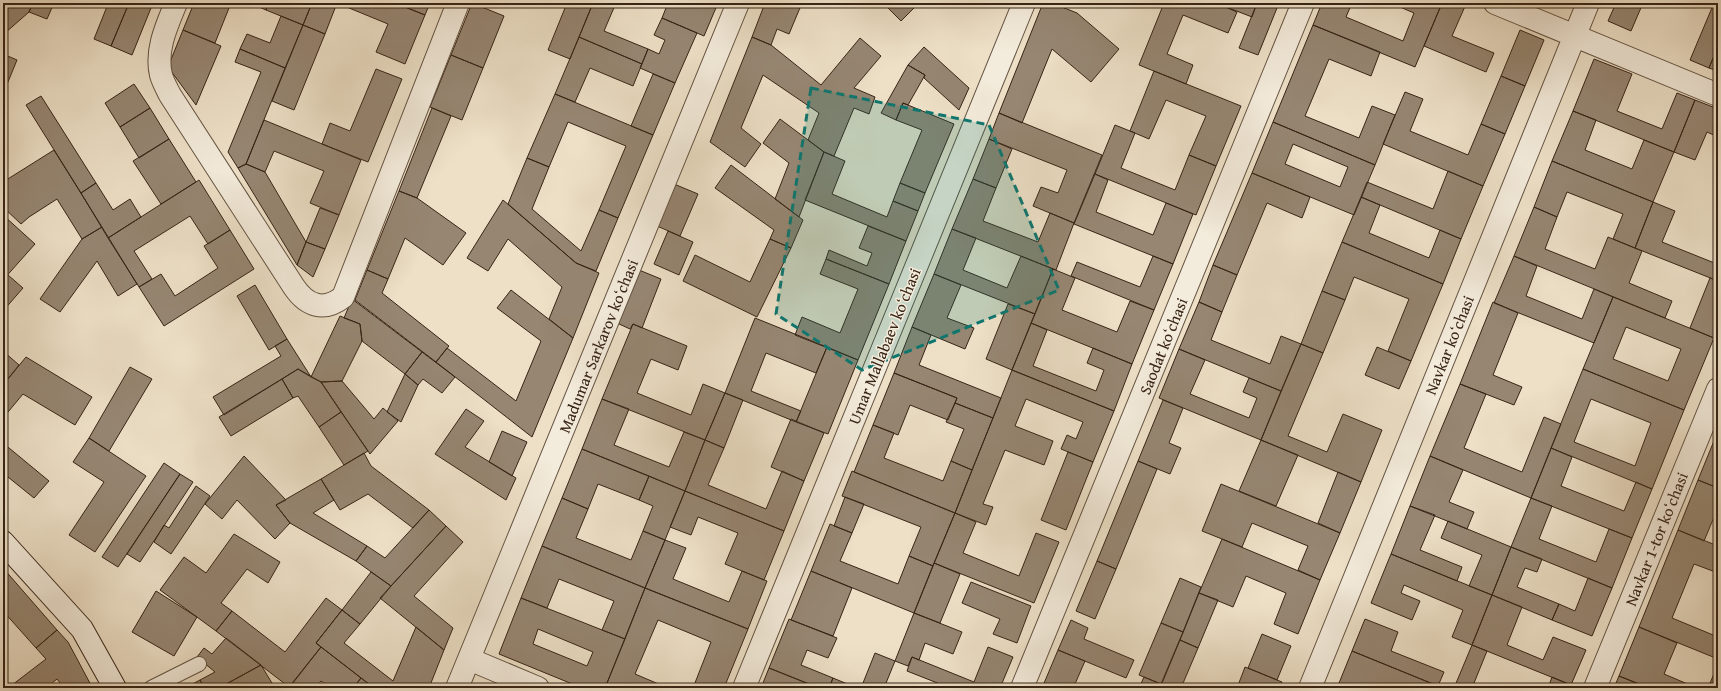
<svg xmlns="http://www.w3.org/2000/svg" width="1721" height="691" viewBox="0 0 1721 691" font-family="'Gentium Book Plus',serif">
<rect width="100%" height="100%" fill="#ede0c7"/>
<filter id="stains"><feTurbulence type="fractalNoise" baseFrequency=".005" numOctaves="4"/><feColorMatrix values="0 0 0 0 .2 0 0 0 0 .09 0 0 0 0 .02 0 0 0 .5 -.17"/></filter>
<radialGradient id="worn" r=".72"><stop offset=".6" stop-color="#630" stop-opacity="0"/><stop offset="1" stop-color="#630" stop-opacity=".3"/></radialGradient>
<path fill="#968672" stroke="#372416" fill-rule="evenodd" d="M12 3H33L29 12 5 33 3 32V10Z
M33 3H54L47 19 29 12Z
M106 3H129L111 46 94 39 108 4Z
M129 3H153L132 55 111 46Z
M194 3H231L215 43 183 30Z
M250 3H268L266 10Z
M268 3H312L303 25 266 10Z
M312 3H395L425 15 405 64 376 52 388 24 337 3 325 34 303 25Z
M395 3H430L425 15Z
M472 3 504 16 483 68 451 55Z
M567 3H593L570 59 548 50Z
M593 3H616L604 31 648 49 642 64 579 37Z
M668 3H682L689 6 691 3H718L704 36 662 18Z
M765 3H802L789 34 777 29 771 45 752 37Z
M890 3H919L901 21 886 6Z
M1043 3H1052L1077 13 1119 49 1091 82 1052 49 1022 123 999 113Z
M1052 3H1068L1065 8Z
M1164 3H1216L1237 12 1228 33 1183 15 1167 54 1193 65 1186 84 1139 65Z
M1216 3H1257L1252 17Z
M1257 3H1279L1258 55 1239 48Z
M1322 3H1352L1346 17 1403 41 1414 13 1400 7 1402 3H1442L1415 67 1313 25Z
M1442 3 1466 4 1452 36 1494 53 1486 72 1424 46Z
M1616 3H1643L1631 31 1608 21Z
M1714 3 1718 4V46L1709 68 1690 60Z
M281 16 303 25 285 68 240 49 247 34 270 43Z
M662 18 697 33 675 83 640 68 648 49 659 54 665 40 654 35Z
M303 25 325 34 294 110 272 101Z
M1313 25 1380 52 1371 76 1329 59 1305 116 1359 138 1372 106 1395 115 1375 165 1273 122Z
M183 30 221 46 196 105 168 67Z
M1520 30 1544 40 1525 86 1501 76Z
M579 37 642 64 633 86 590 68 575 102 555 94Z
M752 37 771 45 821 85 860 38 881 56 854 88 875 97 869 114 854 108 834 156 824 152 808 140 819 113 763 75 741 128 761 144 745 167 710 142Z
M1718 46V71L1709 68Z
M924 47 969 88 959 110 924 78 925 75 908 65Z
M240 49 285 68 246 164 238 168 228 152 261 72 235 62Z
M3 54 17 60 3 94Z
M451 55 483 68 462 120 430 107Z
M1594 59 1632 74 1617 111 1662 129 1677 93 1695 100 1674 152 1573 111Z
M908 65 925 75 908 105 903 103 896 120 881 113Z
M376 69 402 79 368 162 322 144 330 123 350 131Z
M1154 71 1241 106 1216 166 1189 155 1206 116 1166 100 1149 139 1130 131Z
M653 74 675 83 653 135 631 126Z
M1501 76 1525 86 1505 134 1481 124Z
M134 84 150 108 120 127 105 103Z
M1405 92 1423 99 1410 131 1468 155 1481 124 1505 134 1483 186 1383 144Z
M555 94 653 135 618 218 599 210 626 146 568 122 549 167 527 158Z
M41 96 96 183 81 193 26 105Z
M1695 100 1718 109V137L1707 132 1695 160 1674 152Z
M903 103 954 124 925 193 900 183 922 130 896 120Z
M150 108 169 139 139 158 120 127Z
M432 108 451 116 417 198 399 191Z
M1573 111 1596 120 1585 150 1632 169 1644 140 1674 152 1653 202 1552 161Z
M999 113 1102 155 1074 223 1033 206 1041 187 1058 193 1067 170 989 139Z
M780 119 824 152 799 217 775 199 789 163 763 143Z
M264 120 361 160 339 215 310 203 324 171 274 151 265 172 246 164Z
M1273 122 1375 165 1354 215 1252 173ZM1293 144 1348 167 1340 187 1285 164Z
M1115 125 1135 133 1121 168 1175 190 1189 155 1216 166 1196 215 1095 174Z
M169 139 196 182 161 204 133 161Z
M989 139 1012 149 996 188 973 179Z
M54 150 102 227 82 239 57 199 29 217 21 224 3 207V182Z
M824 152 845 161 832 194 887 217 893 201 918 211 906 241 805 200Z
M527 158 549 167 532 209 581 251 599 210 618 218 596 271 576 263 508 204Z
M1552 161 1653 202 1635 248 1613 239 1623 214 1567 192 1557 217 1534 207Z
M246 164 265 172 306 242 297 265 238 168Z
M731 165 803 220 791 248 770 239 774 230 715 188Z
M1448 171 1483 186 1461 239 1361 197 1367 182 1433 209Z
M1252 173 1310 197 1302 218 1267 203 1237 275 1213 265Z
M1095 174 1108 180 1096 212 1153 235 1166 203 1193 214 1173 264 1074 224Z
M973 179 996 188 983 221 1038 242 1050 213 1074 223 1056 270 952 229Z
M199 180 230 230 208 244 190 216 134 251 152 279 139 287 108 238Z
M96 183 113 210 130 199 141 217 108 238 81 193Z
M900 183 925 193 918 211 893 201Z
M674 184 698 194 680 236 657 226Z
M399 191 417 198 466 233 443 265 405 238 388 279 367 270Z
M1361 197 1380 205 1369 233 1429 258 1440 230 1461 239 1443 284 1342 242Z
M503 200 576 263 599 273 573 338 549 319 562 287 508 239 488 271 467 258Z
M1653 202 1675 211 1662 242 1717 264 1718 261V281L1635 248Z
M1534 207 1557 217 1545 249 1595 269 1608 237 1642 251 1629 283 1672 301 1665 318 1514 256Z
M320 208 339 215 325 249 306 242Z
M3 215 35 244 3 280Z
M868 226 906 241 889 284 826 259 829 250 867 266 872 253 859 248Z
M102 227 137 284 118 296 97 261 60 312 40 299 82 239Z
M952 229 976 238 963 270 1007 288 1021 256 1053 269 1035 314 934 274Z
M230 230 254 269 164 326 139 287 161 274 175 296 218 268 204 246Z
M668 231 693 242 679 275 654 264Z
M770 239 791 248 757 317 683 281 695 255 750 282Z
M306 242 325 249 313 277 297 265Z
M1342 242 1443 284 1411 361 1388 351 1409 299 1354 277 1345 300 1322 291Z
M1153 256 1173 264 1154 310 1071 276 1077 262 1140 287Z
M1514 256 1537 266 1526 296 1582 319 1594 289 1613 297 1594 343 1494 303Z
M826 259 889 284 858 360 795 335 802 317 840 333 858 289 820 274Z
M1213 265 1237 275 1222 312 1199 302Z
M1053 269 1075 278 1062 310 1117 332 1130 301 1154 310 1132 364 1031 323Z
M367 270 388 279 382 293 449 346 436 362 355 300Z
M639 270 661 279 642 328 633 324 630 329 617 323Z
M934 274 961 285 947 318 974 328 965 349 912 327Z
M8 275 23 288 3 311V280Z
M1710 278 1718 281V327L1714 338 1690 328Z
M255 285 287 339 269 350 237 296Z
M511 290 573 338 532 437 436 362 447 348 516 401 541 341 497 308Z
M1322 291 1345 300 1323 353 1301 344Z
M1613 297 1714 338 1684 410 1583 369ZM1626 327 1681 349 1668 381 1613 359Z
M352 299 422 352 405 374 362 341 360 324 344 318Z
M1199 302 1222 312 1211 340 1270 364 1281 336 1301 344 1281 391 1179 349Z
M1493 302 1518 313 1493 375 1522 387 1514 405 1460 384Z
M1008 304 1035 314 1012 370 986 359Z
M340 316 360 324 362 341 342 381 321 382 311 377Z
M755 318 827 347 816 373 766 353 751 391 801 411 796 422 725 393Z
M1031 323 1047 330 1033 366 1096 391 1104 370 1087 363 1093 348 1132 364 1114 411 1012 370Z
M633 324 687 346 678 370 651 359 637 393 691 415 703 384 725 393 705 440 602 399Z
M912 327 931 335 919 365 1001 398 993 418 955 403 957 398 894 373Z
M287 339 311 377 298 369 224 415 213 397 281 356 275 346Z
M1301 344 1323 353 1288 436 1327 452 1343 414 1382 430 1361 482 1261 440Z
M827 347 858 360 828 434 796 422Z
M1377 347 1411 361 1399 389 1365 375Z
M1179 349 1205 360 1190 394 1249 418 1257 398 1243 392 1249 378 1281 391 1261 440 1159 398Z
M3 351 19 365 7 380 3 377Z
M422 352 455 377 442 393 423 379 418 385 405 374Z
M26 357 92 397 75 425 23 394 3 418V385Z
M130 367 152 379 109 451 89 438Z
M298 369 321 382 341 412 319 427 298 396 293 398 282 379Z
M1583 369 1684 410 1652 489 1551 448ZM1591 399 1651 423 1635 466 1574 442Z
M1012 370 1114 411 1093 462 1061 449 1067 435 1076 439 1083 422 1026 399 1015 426 1053 441 1044 465 1005 450 983 504 993 507 986 525 955 513Z
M894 373 957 398 948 420 910 405 898 435 873 425Z
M405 374 418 385 401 422 387 412Z
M282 379 293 398 231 436 219 417Z
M342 381 374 419 383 408 398 421 370 454 321 382Z
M1460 384 1486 394 1464 448 1522 472 1544 417 1561 424 1531 498 1430 456Z
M725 393 743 400 724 448 705 440Z
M602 399 629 409 614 445 669 467 684 432 705 440 685 491 582 449Z
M1163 400 1183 408 1169 443 1181 448 1170 474 1138 461Z
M955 403 993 418 972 470 951 461 964 429 946 422Z
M466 409 484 421 465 447 516 478 506 500 435 454Z
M341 412 368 451 344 465 319 427Z
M791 419 824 433 804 481 771 467Z
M873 425 894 433 884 458 943 481 951 461 972 470 955 513 854 472Z
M502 431 527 442 512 476 489 462Z
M1718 431V488L1698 480Z
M89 438 146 476 95 552 69 535 104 482 73 462Z
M705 440 724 448 708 485 766 509 782 471 804 481 784 531 685 491Z
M1261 440 1298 455 1276 506 1239 491Z
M3 443 49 481 34 498 3 473Z
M1551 448 1572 457 1561 486 1624 511 1636 482 1652 489 1632 538 1531 498Z
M582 449 649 476 639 500 598 484 588 509 562 498Z
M1068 452 1093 462 1066 530 1041 520Z
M364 453 371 466 429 510 413 528 368 494 340 510 321 479Z
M244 456 286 500 276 505 290 523 275 539 237 500 222 519 205 504Z
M1430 456 1463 470 1449 502 1474 512 1467 529 1410 506Z
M1138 461 1157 469 1116 569 1097 561Z
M164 463 180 474 118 567 102 557Z
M852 471 955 513 933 566 909 556 921 527 842 496Z
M1338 472 1361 482 1340 533 1318 523Z
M180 474 193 482 140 562 127 554Z
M649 476 685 491 665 540 643 531 653 506 639 500Z
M321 479 334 500 313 513 367 546 356 561 290 523 276 505Z
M1698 480 1718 488V511L1717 510 1704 541 1678 530Z
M1221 484 1340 533 1320 580 1298 570 1308 546 1252 523 1242 547 1202 531Z
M196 486 210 496 171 554 154 542 164 525 169 528Z
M685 491 784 531 764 580 725 564 738 533 698 517 691 535 670 527Z
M845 497 864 504 852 533 834 526Z
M562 498 588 509 576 538 631 560 643 531 665 540 645 588 542 546Z
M1531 498 1552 506 1539 539 1596 562 1609 529 1632 538 1612 588 1511 547Z
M1410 506 1435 515 1420 550 1462 567 1457 581 1391 554Z
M429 510 446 526 391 586 356 561 367 546 385 558Z
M955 513 976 522 963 553 1019 576 1036 533 1059 542 1034 603 934 563Z
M1448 521 1511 547 1492 595 1469 586 1482 555 1441 538Z
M830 524 852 533 840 561 898 584 909 556 933 566 914 613 811 571Z
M446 526 463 542 414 596 453 628 444 650 380 598Z
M1678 530 1718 546V573L1694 564 1672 618 1718 637V659L1639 627Z
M234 534 280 562 268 583 247 569 221 603 232 611 216 631 160 590 184 557 206 573Z
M1222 539 1320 580 1298 634 1274 624 1286 593 1246 576 1233 607 1199 593Z
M665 540 686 548 673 579 729 602 742 571 767 581 748 629 645 588Z
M542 546 645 588 625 639 602 630 614 601 559 579 547 608 521 598Z
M1511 547 1542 559 1537 572 1525 568 1517 587 1559 604 1552 620 1492 595Z
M1391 554 1492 595 1472 645 1452 637 1463 610 1404 585 1401 593 1420 601 1412 620 1371 603Z
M1097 561 1116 569 1095 619 1076 611Z
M934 563 960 574 940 623 914 613Z
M3 568 57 630 36 648 3 611Z
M811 571 852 588 833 636 791 620Z
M371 572 391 586 360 624 342 610Z
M1180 578 1201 587 1183 632 1161 623Z
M1588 578 1612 588 1592 636 1552 620 1559 604 1575 611Z
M971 582 1031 606 1017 643 993 634 1000 619 962 603Z
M645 588 748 629 724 688H693L711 642 658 620 635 674 668 688H605Z
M156 591 197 617 174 656 132 632Z
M1199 593 1218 600 1198 648 1180 640Z
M1492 595 1522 607 1507 645 1543 660 1553 637 1586 650 1571 685 1472 645Z
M326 598 342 610 316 643 321 647 289 687 216 631 232 611 285 652Z
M521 598 625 639 605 688H582L499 654ZM538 629 593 652 587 666 533 644Z
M342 610 360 624 344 643 393 681 416 627 444 650 429 688H374L316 643Z
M914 613 962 632 953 654 925 643 919 660 912 657 908 666 895 661Z
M789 619 837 638 828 658 807 650 801 665 833 678 829 688H819L769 668Z
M1365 619 1398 632 1391 651 1444 672 1438 686 1352 651Z
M1071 620 1088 628 1084 639 1134 660 1126 678 1058 650Z
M1161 623 1183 632 1161 684 1139 675Z
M1639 627 1677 643 1664 674 1697 688H1649L1619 676Z
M57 630 68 642 92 687 64 688 57 679 46 688H15L12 685 46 659 36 648Z
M1262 634 1291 646 1277 680 1248 668Z
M226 638 261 665 219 688H204L200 680 215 672 197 657 204 648 212 654Z
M1180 640 1198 648 1181 688H1160Z
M1472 645 1487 651 1472 688H1454Z
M321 647 361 678 353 688H330L321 681 316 688H289Z
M988 647 1013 657 1000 688H950L907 671 912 657 974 682Z
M1058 650 1085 661 1075 684 1084 688H1042Z
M1352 651 1438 686 1442 688H1337Z
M875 653 895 661 884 688H861Z
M1718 664V688H1708Z
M261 665 275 688H219Z
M1245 667 1282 682 1280 688H1237Z
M769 668 809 684 807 688H761Z
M1619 676 1649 688H1614Z
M1144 677 1161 684 1160 688H1139Z
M1552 677 1571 685 1570 688H1548Z
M361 678 374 688H353Z
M833 678 857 688H829Z
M200 680 204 688H185Z
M886 683 899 688H884Z"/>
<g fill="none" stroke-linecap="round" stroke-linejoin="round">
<defs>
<path id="lane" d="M151 688 199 664"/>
<path id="street" d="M176 3C167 25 155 50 161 75 163 82 167 89 170 95L294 287C307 306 324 312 343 297L458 3
M1495 3 1718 95
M469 659 538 688
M457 688 738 3
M744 688 1024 3
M1022 688 1303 3
M1310 688 1588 3
M1595 688 1718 389"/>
<path id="secondary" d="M3 542 82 629 115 688"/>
</defs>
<use href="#lane" stroke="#645342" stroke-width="16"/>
<use href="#street" stroke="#645342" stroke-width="24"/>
<use href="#secondary" stroke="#372416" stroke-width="24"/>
<use href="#lane" stroke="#f3ebdb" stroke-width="14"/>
<use href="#street" stroke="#f3ebdb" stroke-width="22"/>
<use href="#secondary" stroke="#f3ebdb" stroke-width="22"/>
</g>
<path fill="#0f766e" fill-opacity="0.2" stroke="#0f766e" stroke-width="3" stroke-dasharray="8 5" stroke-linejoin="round" d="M811 88 989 125 1059 290 862 370 776 314Z"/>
<g text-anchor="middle" stroke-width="3" stroke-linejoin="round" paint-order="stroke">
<g font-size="16" fill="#372416" stroke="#f3ebdb">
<text transform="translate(1449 345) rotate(-68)" y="6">Navkar koʻchasi</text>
<text transform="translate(598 346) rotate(-68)" y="6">Madumar Sarkarov koʻchasi</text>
<text transform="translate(884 346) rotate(-68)" y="6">Umar Mallabaev koʻchasi</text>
<text transform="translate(1163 346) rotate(-68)" y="6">Saodat koʻchasi</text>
<text transform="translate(1656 539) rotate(-68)" y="6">Navkar 1-tor koʻchasi</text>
</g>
</g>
<rect width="1721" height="691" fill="none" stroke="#ede0c7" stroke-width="16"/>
<rect x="4" y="4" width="1713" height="683" fill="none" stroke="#372416" stroke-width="2"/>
<rect x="8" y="8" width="1705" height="675" fill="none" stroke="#372416"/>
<rect width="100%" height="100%" filter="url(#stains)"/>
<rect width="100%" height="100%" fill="url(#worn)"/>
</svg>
